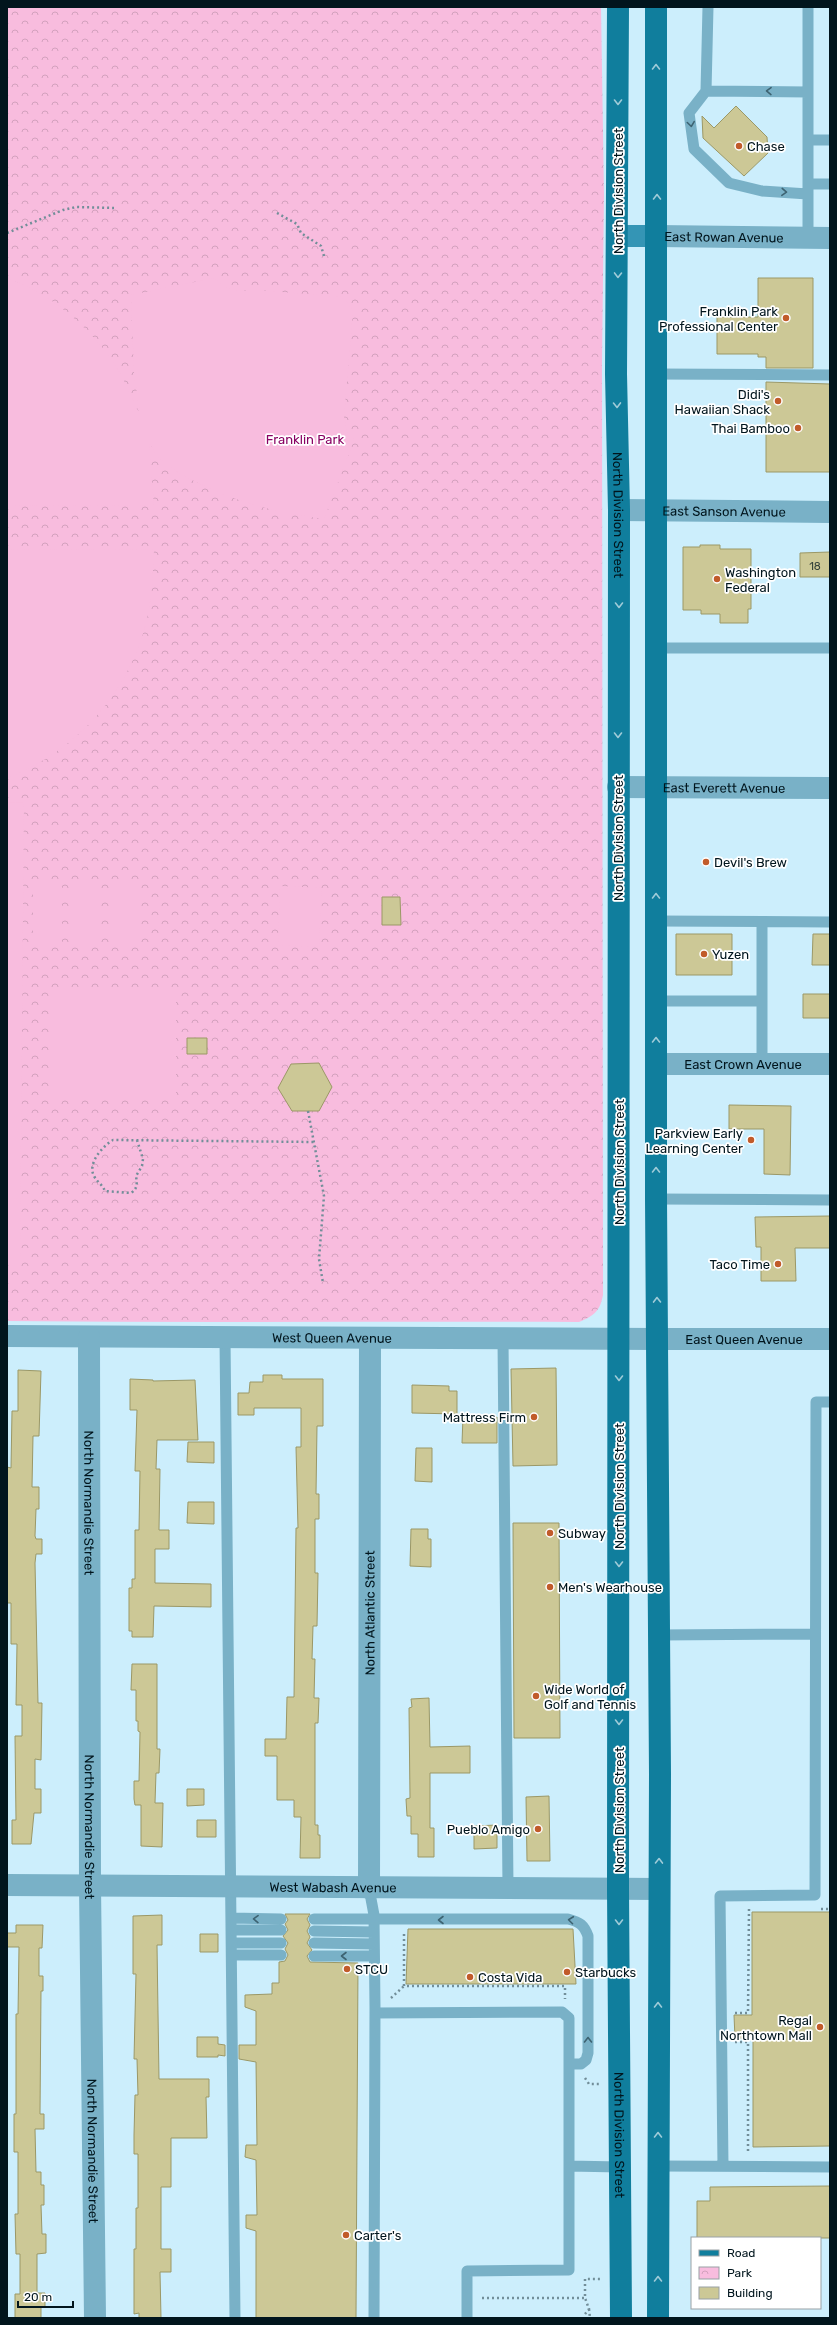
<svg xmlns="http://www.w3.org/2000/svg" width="837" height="2325" viewBox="0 0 837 2325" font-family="Rubik,sans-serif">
<defs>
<pattern id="park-crowns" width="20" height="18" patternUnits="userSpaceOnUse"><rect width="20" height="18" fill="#f8bcde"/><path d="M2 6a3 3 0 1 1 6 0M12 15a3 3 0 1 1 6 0" fill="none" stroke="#d3a1be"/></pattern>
</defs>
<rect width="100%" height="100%" fill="#cceefc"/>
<path fill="url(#park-crowns)" d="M7 7H601L604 195 602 363 603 1295C600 1311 594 1316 579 1322 389 1321 198 1323 7 1321Z"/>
<path fill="#f8bcde" d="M7 278C50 293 90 327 115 365 125 380 131 398 140 414L134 374 131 295 214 278 224 286 237 291H270L341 297 348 303 353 311 344 417 347 431 354 440 324 519C279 513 238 503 198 483 185 476 172 470 161 460 156 456 153 448 149 443L154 506 7 505Z
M7 549 154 550C153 575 152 599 146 623 128 694 75 752 7 778Z
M7 802 24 803 20 1257H7Z
M33 880H62V945H33Z
M70 880H100V945H70Z
M110 880H139V945H110Z
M280 886 322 888 319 947 278 945Z
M51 992H176V1097H51Z"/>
<path fill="#ccc896" stroke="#9b9867" d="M736 106 767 137 768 153 744 176 703 138 702 116 714 128Z
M758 278H813V368H766V357H758V354H717V317H758Z
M766 382 830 384V472H766Z
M700 545H720V549H751V609H748V623H720V614H701V610H683V547H700Z
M830 552V577H800V553Z
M382 897H400L401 925H382Z
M676 934H732V975H676Z
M813 934H830V965H812Z
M803 994H830V1018H803Z
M187 1038H207V1054H187Z
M319 1063 332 1087 319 1111H292L278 1088 291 1064Z
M729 1105 791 1106 790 1175 764 1174V1129H729Z
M830 1216V1248H795L796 1281H761V1247H756L755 1217Z
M556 1368 557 1465 513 1466 511 1369Z
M18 1370 41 1371 39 1436H33L32 1487H39V1509H36L35 1536 36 1539H42V1554H36L35 1563 38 1703H42L41 1760 35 1759V1789H41V1813H34L31 1844H12V1820H16L15 1736H22V1705H16L17 1644H11V1603H7V1467L11 1468 12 1411H18Z
M263 1375H282V1379H323V1426H317L316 1494H319V1519H315V1573H318L317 1626H313L312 1659H315L314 1698H319L318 1723H315V1825H318V1835H320V1858H300L301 1817H294V1800H277V1756H265V1739H286L287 1697H294L296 1528H298L296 1447H301V1408H254V1415H238V1393H249L250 1382H263Z
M130 1379 153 1380V1381L195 1380 198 1440H157L156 1469H160L159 1530H169V1549H155V1583L211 1584V1607L154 1606 153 1637H132V1631H129V1588H132V1579H135V1530H139L140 1471H135L137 1410H130Z
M412 1385 449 1386V1391H457V1414L412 1413Z
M463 1416 497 1417V1443H462Z
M188 1442H214V1463L187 1462Z
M416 1448H432V1482L415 1481Z
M188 1502H214V1524L187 1523Z
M513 1523H559L560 1738H514Z
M411 1529H428V1539H431V1567L410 1566Z
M132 1664H157V1749H160L159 1773H156L155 1803H163L162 1847 141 1846V1805H135L134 1799V1781H139L140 1732 138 1731V1721H136V1690H131Z
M429 1698 430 1747 470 1746V1773H430V1828H434V1857H418V1834H411V1816H407L406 1799 410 1798 409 1708 412 1707 411 1699Z
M187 1789H204V1805L187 1806Z
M549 1796 550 1861H527L526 1797Z
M197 1820H216V1837H197Z
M497 1825V1848L474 1849V1826Z
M752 1912H830V2146L753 2147V2038H735L734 2015H752Z
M285 1914H310L307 1919 310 1925 307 1931 310 1937 307 1943 312 1950 307 1956 310 1962 358 1963 356 2318H256V2231L246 2228V2215H257L256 2160 245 2157 246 2145H257L256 2062 239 2059V2045H256V2011L245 2007V1995L272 1994V1983H279V1962L285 1961 288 1955 285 1949 288 1943 283 1936 288 1930 285 1924 288 1920Z
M162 1915V1945H157L159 2079H209V2097H206L207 2138H171V2187H161V2249H171V2272H160L161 2318H139V2313L134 2314V2249H136V2208H138V2154H134V2135L135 2095H138L137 2059H134L136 1974H133V1916Z
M16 1925H43L42 1948H39V1976H43V1991H41L40 2114H44V2129H35L36 2172H41V2185H44V2205H41L42 2234H46V2253L37 2254V2293H45V2307H41V2318H15V2294H20V2254H16L15 2214H18V2152H14V2114H16V2014H18L19 1947H7V1933H16Z
M408 1929H573L576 1984H406Z
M200 1934H218V1952H200Z
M197 2037H218V2044L225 2045V2056L218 2055V2057H197Z
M830 2186V2238H697V2201H710V2187Z"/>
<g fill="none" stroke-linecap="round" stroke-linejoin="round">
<path stroke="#728e99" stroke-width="2.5" stroke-dasharray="2 3" stroke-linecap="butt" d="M277 213 297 224 301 233 321 246 324 256
M7 233 63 210 76 207 114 208
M308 1111 324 1196 319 1259 323 1283
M137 1140 143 1159 142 1166 136 1176C137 1184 138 1188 131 1193L105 1191C102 1184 97 1182 94 1176 87 1163 103 1146 113 1140L315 1142
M821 1909H830
M404 1934V1986H565V1999
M391 1998 404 1986
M735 2013H748L749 1909
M735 2042H748V2151
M585 2078 589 2084H600
M482 2298H585
M589 2309 590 2318
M585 2314 589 2309 585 2298V2279H601"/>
<path stroke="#79b1c7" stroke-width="11" d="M708 7 706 91 689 113 694 149 729 183 762 191 808 194
M808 7V238
M706 91 808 92
M808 140H830
M808 184H830
M656 374 830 375
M656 648H830
M656 921 830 922
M762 922V1064
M656 1001H762
M656 1199 830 1200
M225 1338 235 2318
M503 1339 508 1888
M659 1635 815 1634
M369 1888 374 1915 375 2008 374 2318
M232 1918 281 1919
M314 1919H568C580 1922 584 1925 588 1936V2053L586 2060 581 2064H569
M232 1930H281
M314 1931 374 1932
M232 1943H281
M314 1943 374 1944
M232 1955H281
M314 1956H374
M375 2013 562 2012 569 2018V2270L467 2271V2318
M569 2166 620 2167
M658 2166 830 2167
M723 2166 720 1896 815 1895 816 1402H830"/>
<g stroke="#79b1c7" stroke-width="22">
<path id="s1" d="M619 510 830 512"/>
<path id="s2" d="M618 787 830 788"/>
<path id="s3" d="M656 1064H830"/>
<path id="s4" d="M7 1336 657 1339"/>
<path id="s5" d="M89 1337 90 1885 95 2318"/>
<path id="s6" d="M7 1885 659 1889"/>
<path id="s7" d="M369 1888 370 1339"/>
</g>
<g stroke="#79b1c7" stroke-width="22">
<path id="s8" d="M656 236 830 238"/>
<path id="s9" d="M657 1339H830"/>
</g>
<path stroke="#3495b5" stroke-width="22" d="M618 236H656"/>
<g stroke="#107e9d" stroke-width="22">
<path id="s10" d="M618 7 616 374 619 510 618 1889 621 2318"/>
<path d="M656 7V1199L660 1774 658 2318"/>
</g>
</g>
<defs><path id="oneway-chevron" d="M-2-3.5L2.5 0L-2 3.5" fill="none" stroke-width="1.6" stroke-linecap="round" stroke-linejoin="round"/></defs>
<g stroke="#9fcbd8">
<use href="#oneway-chevron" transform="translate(656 67) rotate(-90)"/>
<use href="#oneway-chevron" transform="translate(618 102) rotate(90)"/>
<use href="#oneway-chevron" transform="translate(657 197) rotate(-90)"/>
<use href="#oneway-chevron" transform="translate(618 275) rotate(91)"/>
<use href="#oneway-chevron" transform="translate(617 405) rotate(89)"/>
<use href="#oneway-chevron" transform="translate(619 605) rotate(90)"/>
<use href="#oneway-chevron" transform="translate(618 735) rotate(90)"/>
<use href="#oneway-chevron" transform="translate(656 896) rotate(-90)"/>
<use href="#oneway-chevron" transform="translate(656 1040) rotate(-90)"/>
<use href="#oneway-chevron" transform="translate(656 1170) rotate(-90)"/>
<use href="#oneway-chevron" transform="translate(657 1300) rotate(-91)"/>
<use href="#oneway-chevron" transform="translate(619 1378) rotate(90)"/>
<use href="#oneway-chevron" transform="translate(619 1564) rotate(90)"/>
<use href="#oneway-chevron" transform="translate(619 1722) rotate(90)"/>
<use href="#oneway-chevron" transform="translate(659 1861) rotate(-89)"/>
<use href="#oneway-chevron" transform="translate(619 1922) rotate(90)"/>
<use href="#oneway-chevron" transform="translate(658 2005) rotate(-90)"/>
<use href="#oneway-chevron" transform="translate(658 2135) rotate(-90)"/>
<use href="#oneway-chevron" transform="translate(658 2279) rotate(-90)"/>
</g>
<g stroke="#3d6372">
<use href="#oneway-chevron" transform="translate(769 91) rotate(-179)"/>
<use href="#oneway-chevron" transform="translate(691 124) rotate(82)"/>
<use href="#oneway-chevron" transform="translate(784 192) rotate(3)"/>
<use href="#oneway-chevron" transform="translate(256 1919) rotate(-179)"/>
<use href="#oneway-chevron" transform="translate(441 1920) rotate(180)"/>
<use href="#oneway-chevron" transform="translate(571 1920) rotate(-173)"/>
<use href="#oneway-chevron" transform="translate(344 1956) rotate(-180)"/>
<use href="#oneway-chevron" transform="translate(588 2040) rotate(-90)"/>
</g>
<g fill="#c15b2a" stroke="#fff" stroke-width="1.5">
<circle cx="739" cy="146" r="4"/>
<circle cx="786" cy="318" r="4"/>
<circle cx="778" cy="401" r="4"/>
<circle cx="798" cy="428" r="4"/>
<circle cx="717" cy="579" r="4"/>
<circle cx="706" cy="862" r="4"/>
<circle cx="704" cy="954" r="4"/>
<circle cx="751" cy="1140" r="4"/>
<circle cx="778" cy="1264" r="4"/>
<circle cx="534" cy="1417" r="4"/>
<circle cx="550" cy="1533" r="4"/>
<circle cx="550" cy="1587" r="4"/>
<circle cx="536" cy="1696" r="4"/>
<circle cx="538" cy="1829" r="4"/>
<circle cx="347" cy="1969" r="4"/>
<circle cx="567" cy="1972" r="4"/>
<circle cx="470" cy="1977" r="4"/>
<circle cx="820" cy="2027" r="4"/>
<circle cx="346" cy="2235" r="4"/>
</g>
<g text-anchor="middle" stroke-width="3.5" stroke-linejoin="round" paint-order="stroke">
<g font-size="11" fill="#34423b">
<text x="815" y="570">18</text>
</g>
<g font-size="13" fill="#01151d" stroke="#fff" text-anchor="start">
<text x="747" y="151">Chase</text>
<text x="778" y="316" text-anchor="end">Franklin Park<tspan x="778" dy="15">Professional Center</tspan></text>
<text x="770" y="399" text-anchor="end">Didi's<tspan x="770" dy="15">Hawaiian Shack</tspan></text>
<text x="790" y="433" text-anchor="end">Thai Bamboo</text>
<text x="725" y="577">Washington<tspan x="725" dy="15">Federal</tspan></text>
<text x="714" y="867">Devil's Brew</text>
<text x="712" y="959">Yuzen</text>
<text x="743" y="1138" text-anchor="end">Parkview Early<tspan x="743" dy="15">Learning Center</tspan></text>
<text x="770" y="1269" text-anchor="end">Taco Time</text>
<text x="526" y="1422" text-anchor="end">Mattress Firm</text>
<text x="558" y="1538">Subway</text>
<text x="558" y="1592">Men's Wearhouse</text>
<text x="544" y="1694">Wide World of<tspan x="544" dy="15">Golf and Tennis</tspan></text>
<text x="530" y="1834" text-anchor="end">Pueblo Amigo</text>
<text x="355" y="1974">STCU</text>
<text x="575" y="1977">Starbucks</text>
<text x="478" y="1982">Costa Vida</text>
<text x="812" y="2025" text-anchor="end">Regal<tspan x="812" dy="15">Northtown Mall</tspan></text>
<text x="354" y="2240">Carter's</text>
</g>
<g font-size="13" fill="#01151d" stroke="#fff">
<text transform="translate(618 191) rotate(-90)" y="5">North Division Street</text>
<text dy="5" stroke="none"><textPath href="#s8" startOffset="68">East Rowan Avenue</textPath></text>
<text dy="5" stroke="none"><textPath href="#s1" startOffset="105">East Sanson Avenue</textPath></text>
<text dy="5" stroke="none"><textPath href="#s10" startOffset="508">North Division Street</textPath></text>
<text dy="5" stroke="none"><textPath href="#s2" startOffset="106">East Everett Avenue</textPath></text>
<text transform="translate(618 838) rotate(-90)" y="5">North Division Street</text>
<text dy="5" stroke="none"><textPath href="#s3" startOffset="87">East Crown Avenue</textPath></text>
<text transform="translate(619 1162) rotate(-90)" y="5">North Division Street</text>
<text dy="5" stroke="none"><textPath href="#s4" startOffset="325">West Queen Avenue</textPath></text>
<text dy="5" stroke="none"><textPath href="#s9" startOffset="87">East Queen Avenue</textPath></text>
<text transform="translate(619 1486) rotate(-90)" y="5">North Division Street</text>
<text dy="5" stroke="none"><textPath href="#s5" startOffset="166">North Normandie Street</textPath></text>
<text dy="5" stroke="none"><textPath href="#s7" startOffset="275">North Atlantic Street</textPath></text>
<text transform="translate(619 1810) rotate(-90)" y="5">North Division Street</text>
<text dy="5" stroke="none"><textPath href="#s5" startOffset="490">North Normandie Street</textPath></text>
<text dy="5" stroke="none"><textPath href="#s6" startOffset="326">West Wabash Avenue</textPath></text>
<text dy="5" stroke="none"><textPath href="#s10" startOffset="2128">North Division Street</textPath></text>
<text dy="5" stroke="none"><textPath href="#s5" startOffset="814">North Normandie Street</textPath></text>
</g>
<g font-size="13" fill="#880263" stroke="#fff">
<text x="305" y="444">Franklin Park</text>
</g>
</g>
<rect width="837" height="2325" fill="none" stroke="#01151d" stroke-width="16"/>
<rect x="691" y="2237" width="130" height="72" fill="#ffffff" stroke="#99a1a5"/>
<rect x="699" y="2250" width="20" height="6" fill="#107e9d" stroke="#99a1a5"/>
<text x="727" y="2257" font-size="12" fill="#01151d">Road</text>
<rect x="699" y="2267" width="20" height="12" fill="url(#park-crowns)" stroke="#99a1a5"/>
<text x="727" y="2277" font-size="12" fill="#01151d">Park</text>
<rect x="699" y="2287" width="20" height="12" fill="#ccc896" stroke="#99a1a5"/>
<text x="727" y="2297" font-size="12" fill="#01151d">Building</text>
<path d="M18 2301v6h55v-6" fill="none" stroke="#01151d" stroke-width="2"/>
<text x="24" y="2301" font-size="12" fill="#01151d" stroke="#ffffff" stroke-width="3" paint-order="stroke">20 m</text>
</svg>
